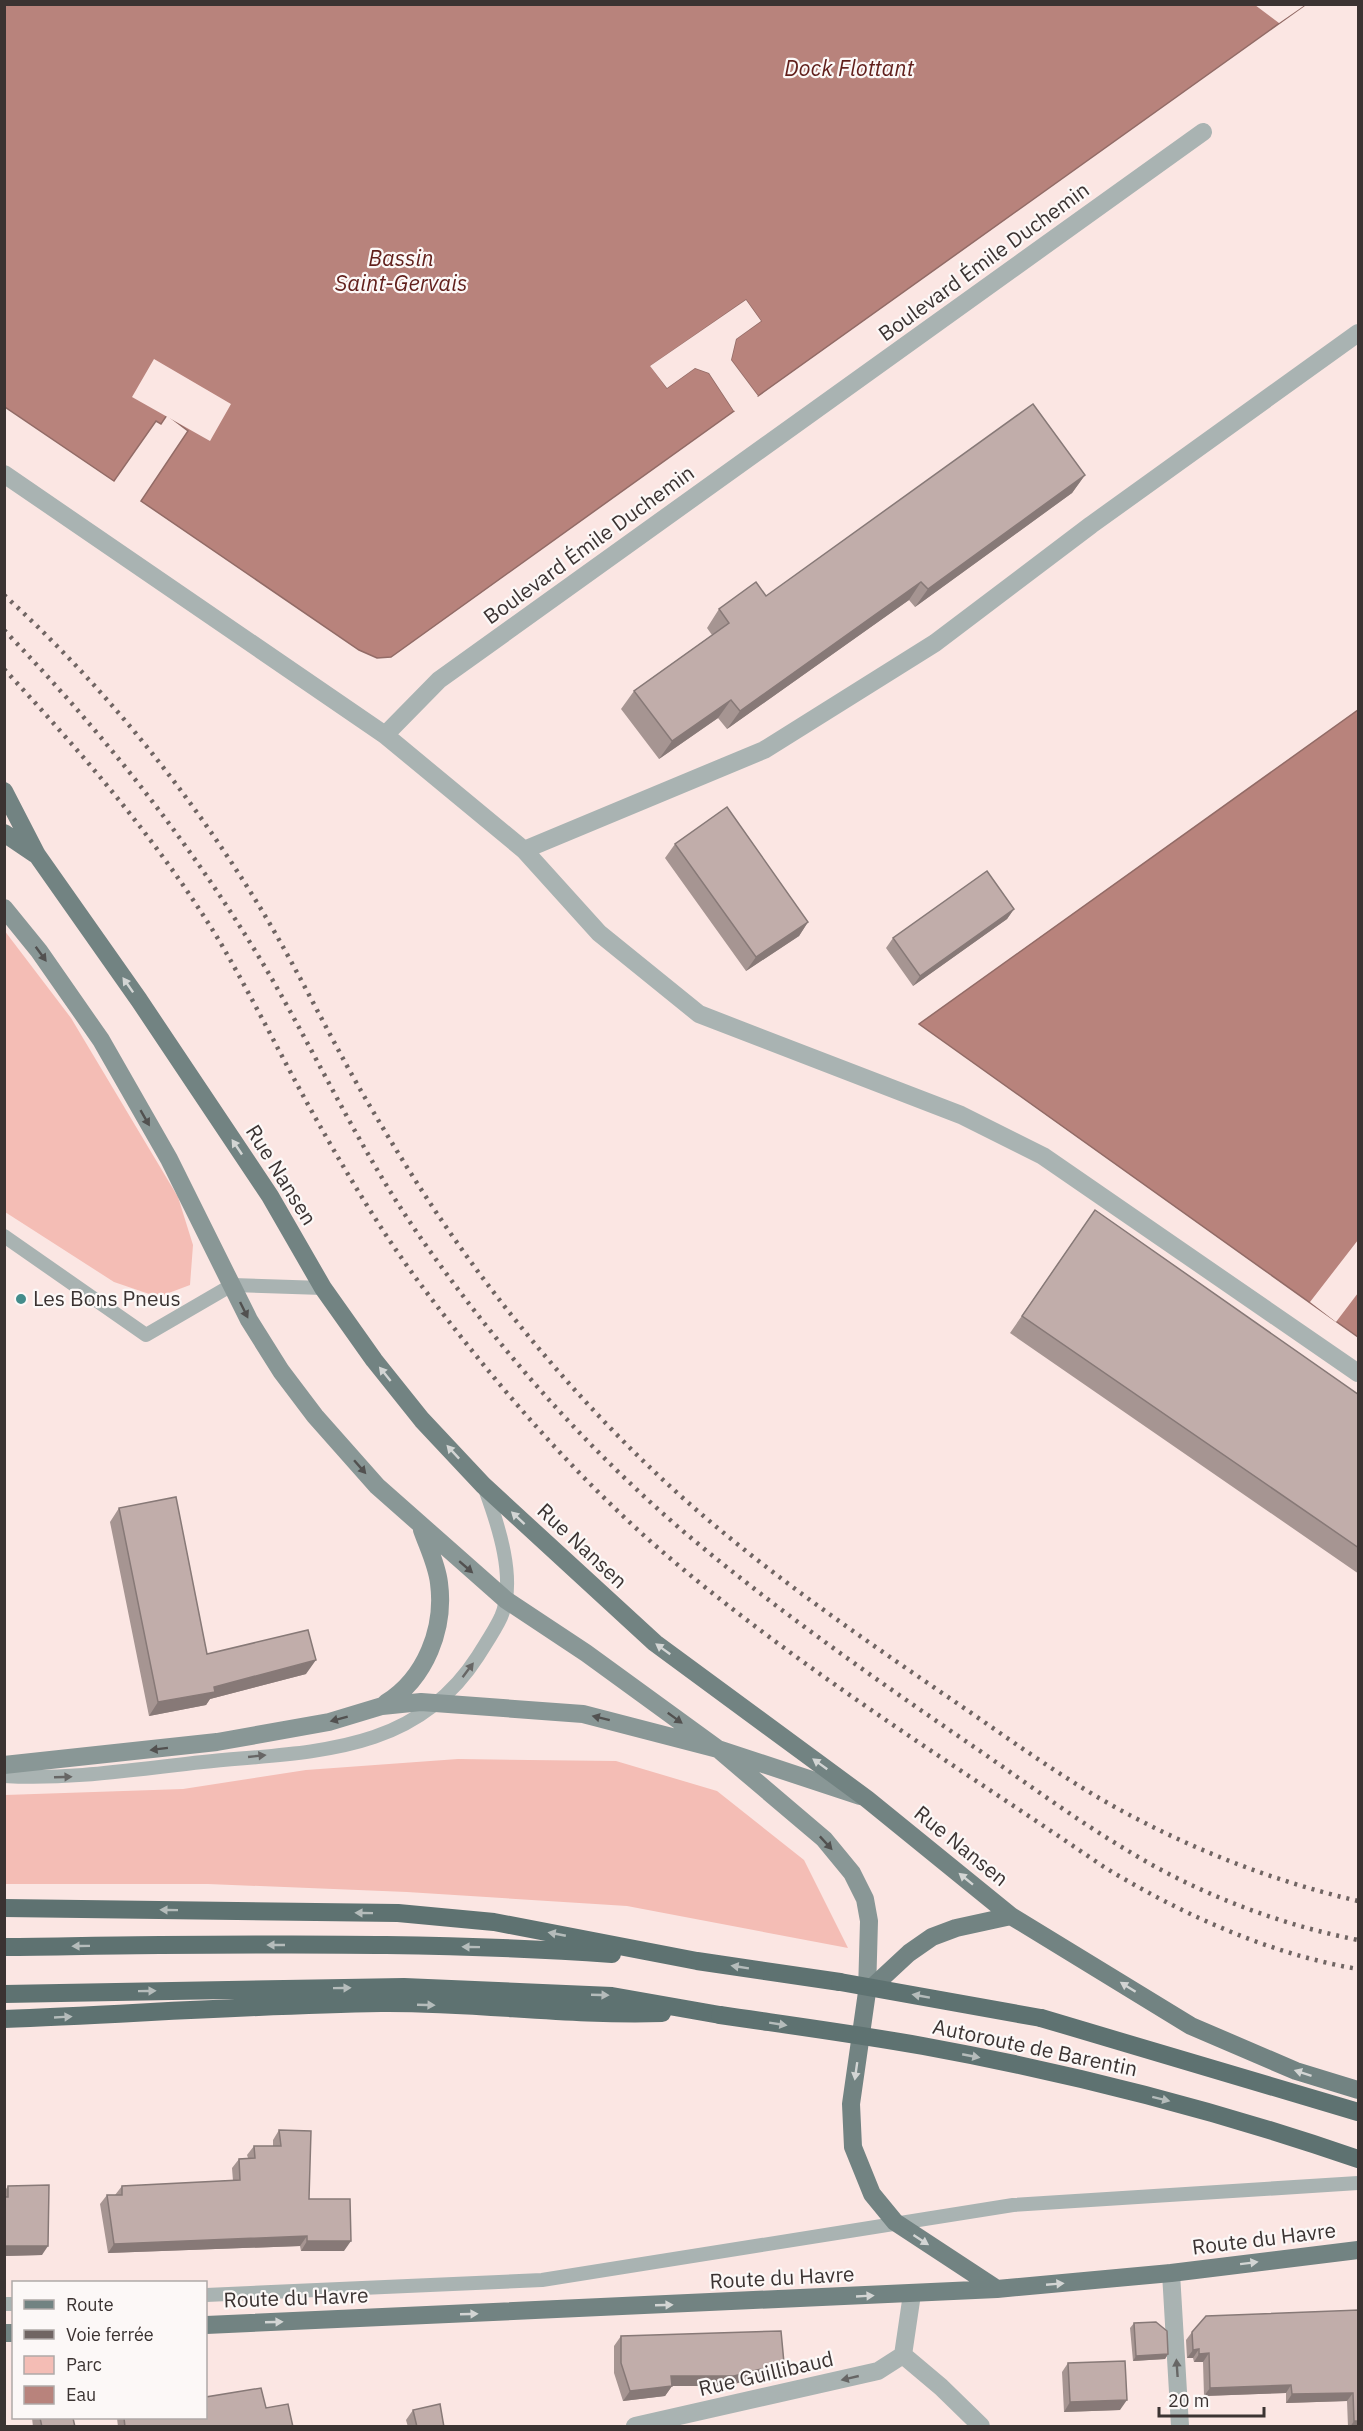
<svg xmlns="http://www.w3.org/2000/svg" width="1363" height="2431" viewBox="0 0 1363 2431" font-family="'IBM Plex Sans',sans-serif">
<rect width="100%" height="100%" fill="#fbe6e3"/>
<path fill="#f4bdb5" d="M4 930 71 1018 178 1197 193 1245 190 1285 158 1297 114 1282 5 1212Z
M458 1759 616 1761 717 1791 804 1860 848 1948 627 1906 407 1892 208 1884H5V1795L183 1789 306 1770Z"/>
<path fill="#b8837c" stroke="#926b66" stroke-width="1.5" d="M4 5H1305L758 396 731 360 736 339 761 321 746 300 651 366 667 388 695 368 709 373 734 411 391 657 377 658 359 650 141 501 188 431 167 415 161 424 156 421 114 481 5 407Z
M1358 710V1337L919 1024Z"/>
<path fill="#fbe6e3" d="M1255 5H1305L1279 23Z
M746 300 761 321 736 339 731 360 758 396 755 397 728 360 733 337 757 320 745 304 655 367 668 384 694 365 710 370 737 409 734 411 709 373 695 368 667 388 650 366Z
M154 359 231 404 210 441 132 397Z
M1358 1240V1293L1336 1322 1310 1302Z"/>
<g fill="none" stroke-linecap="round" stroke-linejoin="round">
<path stroke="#a9b3b2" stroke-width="14" d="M4 1236 146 1335 232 1285 323 1288
M4 1776C71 1780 137 1769 203 1762 309 1751 414 1756 478 1656 486 1643 495 1630 501 1617 517 1580 498 1524 485 1489
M206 2295 542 2280 1013 2205 1358 2183
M4 2304H14"/>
<path stroke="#a9b3b2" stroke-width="18" d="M4 474 385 735 524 850 599 933 699 1014 961 1115 1043 1156 1358 1373
M385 735 439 680 1203 132
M524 850 764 750 935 643 1091 525 1358 333
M1171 2273 1180 2426
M903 2355 941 2387 981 2426
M635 2426 878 2371 903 2355 912 2294"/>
<path stroke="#899796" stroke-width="18" d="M4 908 39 951 101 1040 169 1159 249 1320 281 1371 315 1416 377 1486 506 1600 586 1653 718 1749 824 1839 852 1873 865 1899 869 1921 867 1992
M386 1703C426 1678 445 1628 439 1583 437 1565 428 1547 422 1530
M4 1765 217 1742 329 1722 382 1706 421 1702 583 1714 718 1749 860 1796"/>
<path stroke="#728382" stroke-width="18" d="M4 791 37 855 139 1000 270 1196 323 1288 374 1360 422 1420 483 1485 655 1643 867 1799 1011 1916 1191 2026 1296 2071 1358 2090
M4 833 35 854
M997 2289 895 2222 872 2194 853 2147 851 2104 867 1992 909 1953 932 1937 956 1928 1011 1916
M206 2325 997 2289 1171 2273 1358 2250
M4 2333H14"/>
<path stroke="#5e7271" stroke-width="18" d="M4 1908 398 1913 494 1922 697 1961 840 1982
M4 1947C56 1947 108 1945 160 1945 310 1944 462 1943 612 1954
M4 1994 404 1987 612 1996 720 2015
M1041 2018 1358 2112
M4 2019C130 2014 256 2005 381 2003 475 2002 568 2016 662 2013"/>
<path stroke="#706563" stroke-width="4.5" stroke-dasharray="3 6" stroke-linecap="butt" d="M4 595C104 686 191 794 261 909 298 970 328 1034 364 1096 385 1132 407 1168 430 1203 507 1320 611 1440 719 1529 791 1589 868 1642 945 1695 1004 1735 1061 1778 1124 1812 1198 1852 1277 1882 1358 1901
M4 630C105 735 190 842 265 967 319 1059 363 1157 425 1244 499 1349 586 1448 684 1532 773 1607 868 1674 964 1740 1017 1776 1070 1816 1125 1849 1196 1893 1277 1924 1358 1940
M4 669C83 754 160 843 220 942 252 997 280 1054 311 1110 344 1169 380 1230 421 1285 497 1386 581 1484 678 1565 812 1677 961 1769 1104 1867 1181 1914 1269 1954 1358 1969"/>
<path stroke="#5e7271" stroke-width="18" d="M840 1982 1041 2018
M720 2015C788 2025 856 2034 923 2046 1071 2073 1216 2110 1358 2159"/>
</g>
<path fill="#a69592" d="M1085 475 1072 493 915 607 909 600 727 729 718 718 659 759 621 709 634 691 712 635 707 628 719 609 766 596Z
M675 844 808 922 799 936 746 971 665 858Z
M1014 909 1007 919 913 986 886 948 893 938Z
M1095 1210 1359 1395V1574L1010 1333Z
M119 1508 207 1654 306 1674 210 1699 206 1705 149 1716 110 1522Z
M279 2130 309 2199 344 2251H301L300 2246 108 2253 100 2204 107 2195H115L122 2186 233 2181 232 2168 239 2159 248 2158 247 2155 254 2146H273V2140Z
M8 2186 42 2255 4 2256V2192Z
M1359 2310V2427H1348L1347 2401 1286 2403V2393L1204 2396 1203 2362H1194L1193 2358H1187L1186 2340 1192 2332Z
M1134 2323 1168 2354 1165 2359 1133 2361 1130 2328Z
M621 2336 777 2372 727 2386H672L665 2396 623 2401 614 2373V2346Z
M1068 2363 1120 2410 1064 2412 1062 2372Z
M266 2408 293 2427H118L117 2418H206Z
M413 2410 444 2427H408L406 2420Z
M32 2418H73L75 2427H33Z"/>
<path fill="#877977" d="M1085 475 1072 493 915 607 928 589Z
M921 582 909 600 727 729 740 711Z
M731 700 718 718 659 759 672 741Z
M1014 909 1007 919 913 986 920 976Z
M808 922 799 936 746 971 756 957Z
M316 1660 306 1674 210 1699 206 1705 149 1716 158 1702Z
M307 2236 300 2246 108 2253 114 2244Z
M307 2241H351L344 2251H301Z
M4 2246H48L42 2255 4 2256Z
M1199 2349 1193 2358H1187L1193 2350Z
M1209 2353 1203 2362H1194L1199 2354Z
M1168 2354 1165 2359 1133 2361 1136 2356Z
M784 2363 777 2372 727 2386H664L671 2376Z
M1291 2385 1286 2393 1204 2396 1210 2388Z
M672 2386 665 2396 623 2401 630 2391Z
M1353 2393 1347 2401 1286 2403 1292 2394Z
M1127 2400 1120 2410 1064 2412 1070 2402Z
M1354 2421H1359V2427H1350Z"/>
<path fill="#c1adaa" stroke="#877977" stroke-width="1.5" d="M1033 404 1085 475 928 589 921 582 740 711 731 700 672 741 634 691 729 623 719 609 756 582 766 596Z
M727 807 808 922 756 957 675 844Z
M987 871 1014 909 920 976 893 938Z
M1095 1210 1359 1395V1548L1022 1316Z
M176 1497 207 1654 308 1630 316 1660 214 1687 215 1692 158 1702 119 1508Z
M279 2130 311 2131 309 2199H350L351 2241H307V2236L114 2244 107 2195H122V2186L240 2180 239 2159 255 2158 254 2146H281Z
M49 2185 48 2246H4V2197H8V2186Z
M1359 2310V2421H1354L1353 2393 1292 2394 1291 2385 1210 2388 1209 2353 1199 2354V2349L1193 2350 1192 2332 1206 2316Z
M1156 2322 1167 2331 1168 2354 1136 2356 1134 2323Z
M781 2331 784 2363 734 2376H671L672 2386 630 2391 621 2363V2336Z
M1125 2361 1127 2400 1070 2402 1068 2363Z
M261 2388 266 2408 288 2404 293 2427H125L124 2418H206V2397Z
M440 2404 444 2427H417L413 2410Z
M40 2418H73L75 2427H42Z"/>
<defs><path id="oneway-solid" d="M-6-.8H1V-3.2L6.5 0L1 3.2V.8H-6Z" transform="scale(1.5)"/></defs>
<g fill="#525150">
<use href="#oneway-solid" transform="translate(41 954) rotate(54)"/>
<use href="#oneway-solid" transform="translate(145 1118) rotate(60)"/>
<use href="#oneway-solid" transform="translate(244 1310) rotate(64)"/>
<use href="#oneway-solid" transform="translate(360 1467) rotate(49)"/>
<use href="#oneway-solid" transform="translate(466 1567) rotate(41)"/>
<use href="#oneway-solid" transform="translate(601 1718) rotate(-166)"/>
<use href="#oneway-solid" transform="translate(675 1718) rotate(36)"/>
<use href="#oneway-solid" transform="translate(339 1719) rotate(165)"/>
<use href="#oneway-solid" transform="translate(159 1749) rotate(173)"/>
<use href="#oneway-solid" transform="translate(826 1843) rotate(47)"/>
</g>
<g fill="#d3d5d4">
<use href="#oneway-solid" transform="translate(128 985) rotate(-125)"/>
<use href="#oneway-solid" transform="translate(237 1147) rotate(-124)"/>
<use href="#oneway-solid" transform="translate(385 1374) rotate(-129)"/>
<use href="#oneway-solid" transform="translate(453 1452) rotate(-133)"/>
<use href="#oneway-solid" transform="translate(518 1518) rotate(-137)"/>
<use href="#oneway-solid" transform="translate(663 1649) rotate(-144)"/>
<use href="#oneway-solid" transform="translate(820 1764) rotate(-144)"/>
<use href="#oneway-solid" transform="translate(966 1879) rotate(-141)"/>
<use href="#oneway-solid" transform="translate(1128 1987) rotate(-148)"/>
<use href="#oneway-solid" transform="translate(856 2071) rotate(98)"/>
<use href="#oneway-solid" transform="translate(1303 2073) rotate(-162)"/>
<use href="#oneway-solid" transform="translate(921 2240) rotate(33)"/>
<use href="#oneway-solid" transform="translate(1249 2263) rotate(-7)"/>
<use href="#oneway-solid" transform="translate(1055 2284) rotate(-5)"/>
<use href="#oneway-solid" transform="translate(865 2296) rotate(-3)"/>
<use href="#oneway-solid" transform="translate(664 2305) rotate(-2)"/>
<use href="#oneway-solid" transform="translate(469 2314) rotate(-2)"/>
<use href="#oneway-solid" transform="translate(274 2322) rotate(-2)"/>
</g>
<g fill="#676665">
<use href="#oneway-solid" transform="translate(468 1670) rotate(-53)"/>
<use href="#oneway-solid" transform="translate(257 1756) rotate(-6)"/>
<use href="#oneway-solid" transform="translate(63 1777) rotate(-2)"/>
<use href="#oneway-solid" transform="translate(1177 2368) rotate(-94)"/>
<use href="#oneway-solid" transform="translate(850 2378) rotate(167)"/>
</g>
<g fill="#b5bcbb">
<use href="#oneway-solid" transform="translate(169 1910) rotate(-179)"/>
<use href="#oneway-solid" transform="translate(364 1913) rotate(-179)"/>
<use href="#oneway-solid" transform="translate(557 1934) rotate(-169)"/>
<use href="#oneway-solid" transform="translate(276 1945) rotate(-180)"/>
<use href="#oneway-solid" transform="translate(81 1946) rotate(179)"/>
<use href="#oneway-solid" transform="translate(471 1947) rotate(-179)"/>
<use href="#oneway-solid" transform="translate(740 1967) rotate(-171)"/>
<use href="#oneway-solid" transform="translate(342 1988) rotate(-1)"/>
<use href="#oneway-solid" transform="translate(147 1991) rotate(-1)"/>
<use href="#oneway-solid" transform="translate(600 1995) rotate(2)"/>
<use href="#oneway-solid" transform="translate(921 1996) rotate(-170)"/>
<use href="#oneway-solid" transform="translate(426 2005) rotate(2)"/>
<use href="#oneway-solid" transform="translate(63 2017) rotate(-3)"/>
<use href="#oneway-solid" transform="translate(778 2024) rotate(9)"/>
<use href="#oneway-solid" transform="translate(971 2056) rotate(11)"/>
<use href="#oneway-solid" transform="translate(1161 2099) rotate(14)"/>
</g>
<circle fill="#448c8b" stroke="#fcf8f7" stroke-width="2" cx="21" cy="1299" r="6"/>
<g text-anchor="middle" stroke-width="4.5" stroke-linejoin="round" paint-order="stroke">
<g font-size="21" fill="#3b3332" stroke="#fcf8f7">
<text transform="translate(984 262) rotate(-36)" y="7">Boulevard Émile Duchemin</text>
<text transform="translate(589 545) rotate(-36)" y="7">Boulevard Émile Duchemin</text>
<text transform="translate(281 1175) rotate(58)" y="7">Rue Nansen</text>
<text transform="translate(582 1546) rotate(43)" y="7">Rue Nansen</text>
<text transform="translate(961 1846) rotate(39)" y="7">Rue Nansen</text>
<text transform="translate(1035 2048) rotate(12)" y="7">Autoroute de Barentin</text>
<text transform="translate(1264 2239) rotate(-7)" y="7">Route du Havre</text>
<text transform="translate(782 2278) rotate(-3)" y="7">Route du Havre</text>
<text transform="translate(296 2298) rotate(-2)" y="7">Route du Havre</text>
<text transform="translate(766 2374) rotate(-13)" y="7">Rue Guillibaud</text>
</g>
<g font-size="21" fill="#3b3332" stroke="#fcf8f7" text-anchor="start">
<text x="33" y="1306">Les Bons Pneus</text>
</g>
<g font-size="22" font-style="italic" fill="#611f1b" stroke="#fcf8f7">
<text x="849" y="76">Dock Flottant</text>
<text x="401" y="266">Bassin<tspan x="401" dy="25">Saint-Gervais</tspan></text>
</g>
</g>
<rect width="1363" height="2431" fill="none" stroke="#3b3332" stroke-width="12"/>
<rect x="12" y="2281" width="195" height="138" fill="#fcf8f7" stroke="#afa9a8" stroke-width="1.5"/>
<rect x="24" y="2300" width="30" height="9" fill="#728382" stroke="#afa9a8" stroke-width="1.5"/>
<text x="66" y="2311" font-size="18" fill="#3b3332">Route</text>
<rect x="24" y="2330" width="30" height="9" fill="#706563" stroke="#afa9a8" stroke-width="1.5"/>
<text x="66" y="2341" font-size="18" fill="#3b3332">Voie ferrée</text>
<rect x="24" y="2356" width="30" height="18" fill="#f4bdb5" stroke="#afa9a8" stroke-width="1.5"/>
<text x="66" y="2371" font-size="18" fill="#3b3332">Parc</text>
<rect x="24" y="2386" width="30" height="18" fill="#b8837c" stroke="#afa9a8" stroke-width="1.5"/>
<text x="66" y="2401" font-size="18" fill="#3b3332">Eau</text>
<path d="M1159 2407v9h105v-9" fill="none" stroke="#3b3332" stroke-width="3"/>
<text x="1168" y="2407" font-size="18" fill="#3b3332" stroke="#fcf8f7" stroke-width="4.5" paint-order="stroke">20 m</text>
</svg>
